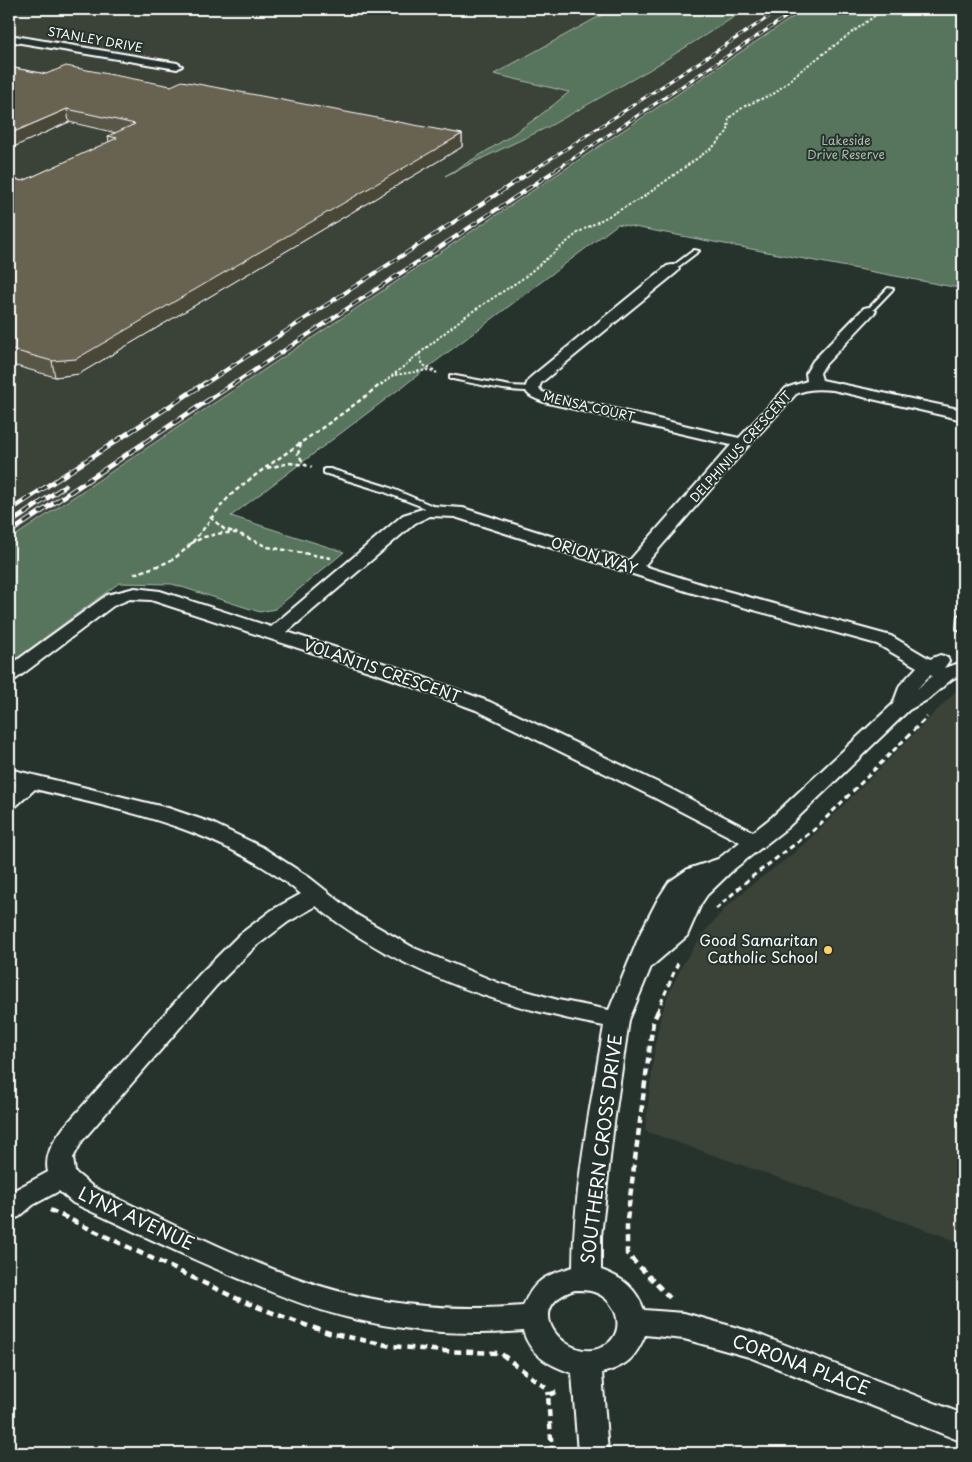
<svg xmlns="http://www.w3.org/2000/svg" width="972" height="1462" viewBox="0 0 972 1462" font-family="'Playpen Sans',sans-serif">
<rect width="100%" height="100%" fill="#26332d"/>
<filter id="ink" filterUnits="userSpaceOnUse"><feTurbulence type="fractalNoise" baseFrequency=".02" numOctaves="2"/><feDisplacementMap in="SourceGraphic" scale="10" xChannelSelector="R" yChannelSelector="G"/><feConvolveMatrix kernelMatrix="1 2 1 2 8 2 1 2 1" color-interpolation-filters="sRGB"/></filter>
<g filter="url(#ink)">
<path fill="#3a4238" d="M9 9H657L609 11 570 92 541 116 508 139 452 172 548 127 649 70 747 9H805L9 540Z
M963 684V1243L645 1131 655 1045 660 1019 668 995 683 964 702 935 725 908 751 885 789 857 818 831Z"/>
<path fill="#57745c" stroke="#abbaae" d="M657 9H747L649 70 548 127 445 176C489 150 531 125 569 92L494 74 609 11Z
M805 9H963V283L959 288 618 224 231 516 344 552 275 609 260 612 172 584 119 583 9 664V540Z"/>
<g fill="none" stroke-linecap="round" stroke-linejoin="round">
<defs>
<path id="service" d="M694 250 699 251 674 270H670V268Z
M888 288 893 289 871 312H867V310Z
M450 375 511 386 532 387 536 389C525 396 468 382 453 379H450Z
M324 469H330L388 487 440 509 436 512 433 511 382 491 324 473Z
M963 613V631L962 632 957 629 958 616Z"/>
<path id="minor" d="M9 35 177 63 182 66 177 69 9 41Z
M672 265 677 266 679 269 677 272 541 383 539 388 542 392 739 438 786 388 807 381 806 373 813 361 864 308 869 307 876 311 824 366 820 373 822 380 963 410V420L833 390C820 389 808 388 796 394L748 446 644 566 701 584 891 636 930 659 940 655 947 657 949 661 944 668 963 662V674L952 679 927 700 909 710 788 827 734 869 707 895 701 904 687 936 651 967 629 1020 614 1123 601 1236V1270C623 1278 636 1288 644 1310L684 1313 752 1332 963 1414V1442L749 1357 684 1339 645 1335C635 1359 626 1366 602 1373L608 1453H578L572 1373C549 1365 531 1356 523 1331 466 1336 409 1332 354 1319 318 1311 283 1297 250 1283 190 1259 132 1230 73 1203L59 1191 33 1205 19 1217 9 1220V1193L48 1172C44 1154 54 1141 64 1127L200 974 239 935 272 910 301 894C223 830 130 812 35 789L16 806 9 808V790L16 784 9 782V769L168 808 212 823 262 847 310 878 357 915 414 948 501 984 558 1000 609 1010 641 932 658 899 669 882 688 869 718 859 740 842 655 798 476 710 384 676 151 600 130 599 113 606 16 679 9 681V666L107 595 135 588 160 591 271 627 403 515 432 506 463 508 629 561 731 445 544 402C529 397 519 392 531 377L667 266ZM430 516 455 517 689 592 877 644 917 667 900 685 893 704 772 817 753 832 669 788 490 702 398 668 287 632 415 523ZM930 675 932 676 917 689ZM316 906C397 972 501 1007 604 1026 591 1105 574 1186 573 1267 546 1275 534 1280 523 1306 450 1312 374 1305 305 1281 232 1256 163 1219 93 1187L75 1172 73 1158 82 1141 216 986 255 947 288 922ZM575 1290C581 1290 588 1290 594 1292 616 1299 627 1329 607 1344 573 1370 515 1308 575 1290Z"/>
</defs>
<use href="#service" stroke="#fff" stroke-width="4"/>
<use href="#minor" stroke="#fff" stroke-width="4"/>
<path stroke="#fff" stroke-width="2" stroke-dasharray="2.5 2" stroke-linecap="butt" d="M419 353 423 365 434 370
M395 375 427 370 438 373
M381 385 464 317 522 279 579 232 642 198 713 147 728 131 729 118 745 106 775 93 800 71 884 9"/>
<path stroke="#fff" stroke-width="2.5" stroke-dasharray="4.5 3" stroke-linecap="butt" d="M301 443 298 454 305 465 312 467
M267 468 290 463 305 465
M210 517 224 529 234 532
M190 544 204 537 222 533H237L268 547 331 558
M134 574C147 569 161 566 173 559 201 541 214 507 240 487 286 451 337 420 382 383"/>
<path stroke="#fff" stroke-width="3" stroke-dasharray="5.5 4" stroke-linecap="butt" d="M716 909 749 879 815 829 927 717
M657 1012 678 963"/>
<path stroke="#fff" stroke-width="4.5" stroke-dasharray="7 5" stroke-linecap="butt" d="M658 1011 653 1022 627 1220V1254L671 1299
M50 1210 242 1301 297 1322 329 1333 391 1346 442 1351 500 1353 546 1388 548 1395
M552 1453 548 1395 560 1391"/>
<use href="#service" fill="#26332d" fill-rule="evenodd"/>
<use href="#minor" fill="#26332d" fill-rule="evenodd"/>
<defs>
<path id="rail-far2" d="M535 169 781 9
M557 169 798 9"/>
<path id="rail-far1" d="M203 385 537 168
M232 385 559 168"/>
<path id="rail" d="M9 511 205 383
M9 524 65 486
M9 533 234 383"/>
</defs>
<use href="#rail-far2" stroke="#fff" stroke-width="3"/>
<use href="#rail-far1" stroke="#fff" stroke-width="4"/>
<use href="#rail" stroke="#fff" stroke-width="5"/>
<use href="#rail-far2" stroke="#26332d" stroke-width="2" stroke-dasharray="5.5" stroke-linecap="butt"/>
<use href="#rail-far1" stroke="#26332d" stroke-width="2.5" stroke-dasharray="8" stroke-linecap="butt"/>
<use href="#rail" stroke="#26332d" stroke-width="3" stroke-dasharray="9" stroke-linecap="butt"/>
</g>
<path fill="#595646" stroke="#fff" d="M9 67 46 74 171 86 462 134V147L79 374 55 377 9 364V178L23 181 109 142 108 136 116 133 69 122 9 149Z"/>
<path fill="#494639" stroke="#fff" d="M67 109 69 122 9 149V134Z
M462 134V147L79 374 55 377 52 361Z"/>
<path fill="#686451" stroke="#fff" d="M66 66 171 86 182 81 462 134 76 359 52 361 9 349V178L23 181 117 138 108 136 135 124 67 109 9 134V67L46 74Z"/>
</g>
<circle fill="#ffd166" stroke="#26332d" stroke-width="2" cx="828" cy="950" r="5"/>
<g text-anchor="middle" stroke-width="4" stroke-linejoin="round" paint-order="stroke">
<g font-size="12" fill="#fff" stroke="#26332d">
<text transform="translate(95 40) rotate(10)" y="4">STANLEY DRIVE</text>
<text transform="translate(589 407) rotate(13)" y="4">MENSA COURT</text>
<text transform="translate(741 447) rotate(-48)" y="4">DELPHINIUS CRESCENT</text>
</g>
<g font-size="12" fill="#abbaae" stroke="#26332d">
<text x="846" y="145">Lakeside<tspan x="846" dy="14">Drive Reserve</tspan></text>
</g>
<g font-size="15" fill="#fff" stroke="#26332d">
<text transform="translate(594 556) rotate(18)" y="5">ORION WAY</text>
<text transform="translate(382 671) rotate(19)" y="5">VOLANTIS CRESCENT</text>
</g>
<g font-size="15" fill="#fff" stroke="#26332d" text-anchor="end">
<text x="818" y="946">Good Samaritan<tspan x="818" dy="17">Catholic School</tspan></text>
</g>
<g font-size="18" fill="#fff" stroke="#26332d">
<text transform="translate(602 1149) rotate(-83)" y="6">SOUTHERN CROSS DRIVE</text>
<text transform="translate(136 1219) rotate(25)" y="6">LYNX AVENUE</text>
<text transform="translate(801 1365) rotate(20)" y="6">CORONA PLACE</text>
</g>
</g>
<rect width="972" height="1462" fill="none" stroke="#26332d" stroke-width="30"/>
<rect x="15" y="15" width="942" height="1432" fill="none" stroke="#fff" stroke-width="2" filter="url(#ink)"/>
</svg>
